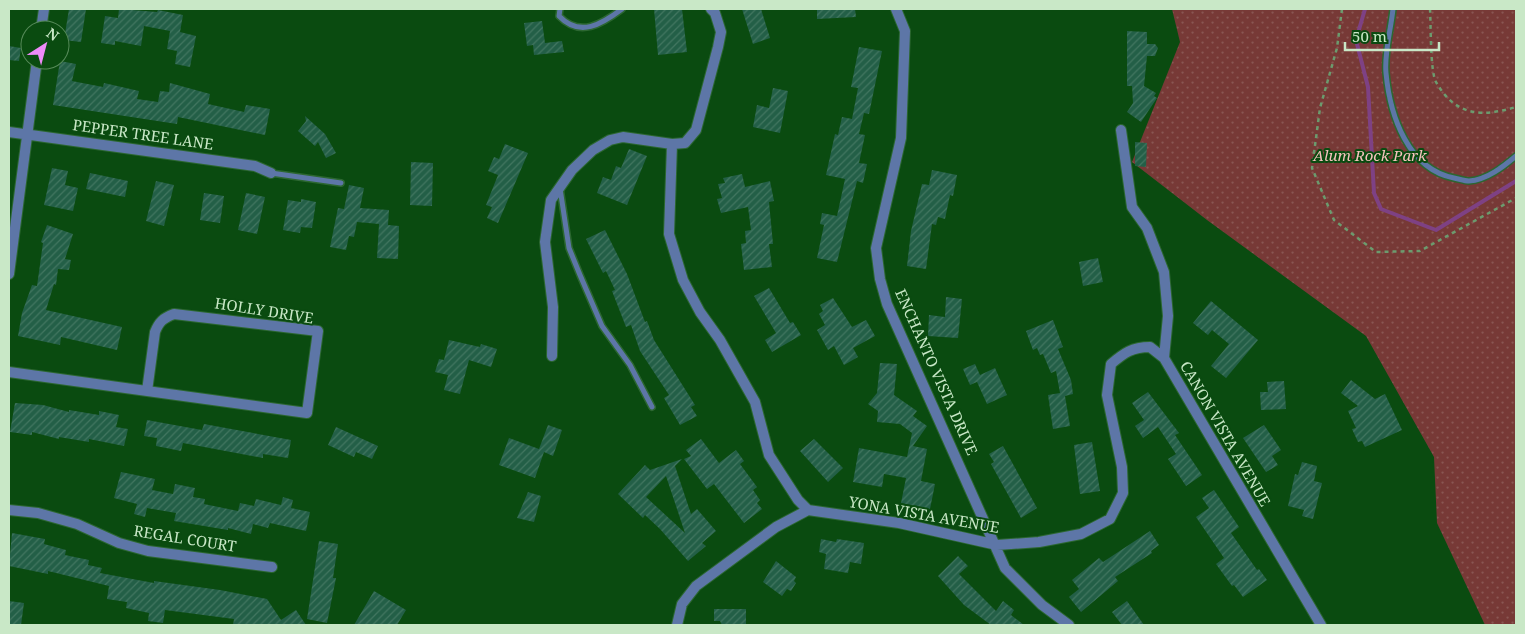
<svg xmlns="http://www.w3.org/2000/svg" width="1525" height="634" viewBox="0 0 1525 634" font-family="'Noto Serif',serif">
<defs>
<pattern id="park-dots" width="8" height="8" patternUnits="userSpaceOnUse" patternTransform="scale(1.25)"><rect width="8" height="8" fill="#773936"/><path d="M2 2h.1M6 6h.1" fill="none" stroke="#895652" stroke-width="1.8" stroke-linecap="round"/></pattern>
<pattern id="building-hatch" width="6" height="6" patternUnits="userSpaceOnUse" patternTransform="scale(1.25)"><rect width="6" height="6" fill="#235f47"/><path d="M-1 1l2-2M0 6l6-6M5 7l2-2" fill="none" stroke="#427660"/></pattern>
</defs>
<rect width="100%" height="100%" fill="#0a4b10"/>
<path fill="url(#park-dots)" d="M1172 9H1516V625H1485L1437 523 1434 457 1366 336 1207 220 1132 162 1180 42Z"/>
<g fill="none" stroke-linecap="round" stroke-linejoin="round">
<path stroke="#7e4184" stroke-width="4" d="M1365 9 1356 40 1368 87 1374 193 1381 209 1436 230 1516 181"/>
</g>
<path fill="url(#building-hatch)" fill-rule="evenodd" d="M69 9H86L81 42 64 40Z
M119 9 157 12 158 10 183 15 180 32 196 36 190 67 175 64 177 51 167 49 170 31 144 26 141 46 115 41V45L101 43 105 16 118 18Z
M654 9H682L687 52 658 55Z
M742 9H761L770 38 753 44Z
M817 9H855L856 17 817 19Z
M542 21 545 43 562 41 564 52 534 55 533 45 527 46 524 23Z
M1127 31 1147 32V44H1155L1158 48 1155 56H1147L1144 86 1156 93 1154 96 1157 98 1141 122 1127 112 1133 103 1132 86H1127Z
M9 46 21 48 19 61 9 60Z
M859 47 882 51 869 114 864 113 859 134 865 135 859 163 867 164 863 183 857 181 837 262 817 258 824 225 820 224 822 213 837 216 845 179 826 175 835 134 838 135 842 117 852 119 858 88 851 87Z
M60 61 76 64 72 81 103 87 104 83 139 91 137 99 158 102 160 91 169 92 170 83 210 94 208 104 244 112 246 105 270 109 265 135 178 117 177 124 53 105Z
M773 88 788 91 780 133 753 127 757 105 769 108Z
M305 116 325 134 336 153 326 158 318 142 315 146 298 131 306 121Z
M1135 142 1147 143 1146 167 1135 166Z
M505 144 528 153 498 223 487 218 492 207 486 205 498 175 488 171 494 157 499 159Z
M629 149 647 156 627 205 597 193 603 177 611 180 616 166 621 168Z
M411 162 433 163 432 206 410 205Z
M52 168 68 171 65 185 78 188 73 211 44 205Z
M932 170 957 175 953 196 950 195 945 219 938 217 936 225 932 224 926 269 907 266 911 231 922 184 929 185Z
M90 173 128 181 125 197 86 189Z
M742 174 745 187 770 181 774 201 769 202 773 244H769L772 267 744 270 741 244 746 243 745 231 751 230 748 207 721 213 717 199 722 198 718 184 725 183 723 178Z
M156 181 174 185 164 226 146 221Z
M349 185 364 188 360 208 389 210 388 225 399 226 398 259 377 258 379 224 357 222 354 237 349 236 346 250 330 247 338 208 344 209Z
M204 193 224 196 220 223 200 220Z
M246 193 265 197 257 234 238 230Z
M301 199 316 202 312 228 301 227 300 233 283 230 288 200 301 202Z
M47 225 73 234 65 259 71 260 69 270 58 269 56 285 54 284 46 310 122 327 117 350 61 337 60 345 18 336 22 313 32 285 37 286 43 243 41 242Z
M605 230 627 274 645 322 647 321 654 340 695 405 691 407 697 416 680 425 664 398 669 395 640 351 631 325 626 327 612 291 615 290 606 271 603 273 586 239Z
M1098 258 1103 282 1083 286 1079 262Z
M769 288 790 323 793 322 801 335 772 352 765 340 776 333 754 296Z
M946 297 962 299 958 338 928 336 929 315 945 317Z
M833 298 852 327 866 320 875 336 853 348 858 357 844 365 834 346 828 350 817 330 825 325 819 314 823 311 820 305Z
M1211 301 1258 340 1226 378 1211 366 1229 344 1212 330 1208 335 1193 323Z
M1053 320 1063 347 1058 349 1071 380 1073 394 1065 396 1070 426 1053 429 1048 395 1060 393 1056 371 1051 373 1043 354 1040 355 1037 348 1033 350 1026 331Z
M449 340 480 347 481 344 497 349 491 367 469 360 460 394 444 390 448 375 435 372 439 359 444 360Z
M880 363 897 364 894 395 917 411 913 416 927 426 913 446 927 449 921 481 935 484 930 509 901 503 906 478 884 474 882 487 853 482 859 448 907 457 912 433 900 424 877 422 878 411 868 404 877 393Z
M975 364 980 375 995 368 1007 395 987 404 977 382 970 385 963 369Z
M1351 380 1375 399 1385 394 1402 430 1365 447 1362 441 1358 442 1352 429 1356 428 1348 411 1358 406 1341 393Z
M1284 381 1286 409 1261 410 1260 392H1268L1267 382Z
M1148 392 1179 433 1175 435 1202 475 1186 486 1168 459 1176 454 1158 427 1143 438 1135 426 1144 420 1132 403Z
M15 403 43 405 69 412V410L99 415V411L119 415 116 427 128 429 124 446 89 439V442L59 437V439L32 432V435L10 432Z
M147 420 202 430 204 424 291 440 288 458 263 454V458L183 443 181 451 156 446 157 438 144 436Z
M548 425 562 430 553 456 544 452 535 478 499 465 509 438 539 449Z
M1264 425 1281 450 1272 456 1278 465 1266 472 1243 438Z
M336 427 378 446 372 459 356 452 354 457 328 445Z
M701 439 719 463 736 450 744 461 740 464 757 487 753 490 760 500 757 503 762 509 744 523 714 484 707 489 684 459 691 456 686 450Z
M814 439 843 468 828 482 800 451Z
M1092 442 1100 491 1080 494 1074 445Z
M1003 446 1037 508 1021 518 991 464 994 462 989 454Z
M682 459 675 466 691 514 697 509 716 531 702 543 706 546 688 561 660 529 645 515 643 518 618 494 645 465 650 470ZM666 476 685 533 646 497Z
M1302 462 1317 466 1314 481 1322 483 1313 519 1302 516 1304 510 1288 506 1295 474 1298 475Z
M121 472 155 479 152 490 173 494 175 484 195 488 193 497 205 499 204 504 238 511 240 503 254 506 256 499 281 505 283 497 293 500 291 508 310 512 306 531 270 523 268 528 253 524 251 534 228 528V530L174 521 176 513 147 508 145 517 134 514 137 504 114 498Z
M1214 490 1239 527 1231 533 1257 570 1259 569 1267 580 1243 597 1234 585 1232 586 1216 564 1224 558 1196 517 1209 508 1202 498Z
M528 492 541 496 534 522 517 518Z
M1150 531 1159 545 1151 551 1152 553 1115 577 1118 581 1081 612 1069 597 1079 589 1072 580 1099 558 1103 562Z
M12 533 45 539 44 544 66 550 65 555 89 560 88 565 102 568 100 573 154 583V581L220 590 267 599 281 620 296 610 306 625H233L234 619 165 610 163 623 148 621 149 613 126 608 127 602 107 599 109 586 48 571V574L9 566Z
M821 539 836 542 837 539 864 543 861 564 850 562 848 573 824 569 826 554 819 552Z
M319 541 338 544 333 578H336L327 623 307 619Z
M958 556 968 566 959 574 996 611 1003 601 1014 610 1011 615 1024 625H991L964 605 938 576Z
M776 561 796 577 794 581 796 583 791 591 787 589 782 596 763 582Z
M374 591 406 610 397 625H354Z
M9 601 24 603 21 625H9Z
M1127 601 1144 625H1122L1112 612Z
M714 609H746V625H722L720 621H714Z"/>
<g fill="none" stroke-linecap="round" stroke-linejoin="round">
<defs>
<path id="lane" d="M560 9 559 16C580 38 602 24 622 9
M1393 9C1391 29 1384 53 1386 73 1390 116 1408 169 1454 178 1459 179 1465 181 1469 181 1487 180 1504 166 1516 156
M271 173 341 183
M560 188 569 248 580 275 602 326 630 365 652 407"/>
<path id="street" d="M896 9 905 31 901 138 876 248 880 279 887 304 1005 568 1042 605 1069 625
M41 30 44 9
M1121 130 1132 207 1147 228 1164 272 1168 316 1164 358 1321 625
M9 132 255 166 271 173
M672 144 669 234 683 280 700 312 720 340 755 402 769 455 798 500 808 510 776 527 696 586 682 604 677 625
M9 274 37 60
M552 356 553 307 545 242 551 200 572 170 593 150 610 140 623 137 672 144 685 143 696 130 718 47 721 32 715 13 711 9
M9 372 307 413 318 331 174 314C163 318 159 322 155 332L147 391
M9 510 38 513 77 524 119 543 148 551 272 567
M808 510 899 523 997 545 1039 542 1081 534 1110 519 1123 493 1122 467 1107 395 1111 364C1124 353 1132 347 1150 347L1164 358"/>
</defs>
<use href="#lane" stroke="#2c6731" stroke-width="8"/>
<use href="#street" stroke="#2c6731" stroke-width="12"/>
<path stroke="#6c9b6e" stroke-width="2.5" stroke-dasharray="4 4" stroke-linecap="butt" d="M1342 9 1337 48 1320 108 1312 168 1334 220 1376 252 1420 251 1516 198
M1430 9C1431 24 1430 71 1436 82 1456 117 1482 117 1516 107"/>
<use href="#lane" stroke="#5d76a7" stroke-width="5"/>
<use href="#street" stroke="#5d76a7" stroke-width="10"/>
</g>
<g text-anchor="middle" stroke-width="4" stroke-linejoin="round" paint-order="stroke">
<g font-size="15" fill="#c9e8c7" stroke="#0a4b10">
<text transform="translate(143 135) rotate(8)" y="5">PEPPER TREE LANE</text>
<text transform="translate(264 311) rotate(9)" y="5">HOLLY DRIVE</text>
<text transform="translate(936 372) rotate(66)" y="5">ENCHANTO VISTA DRIVE</text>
<text transform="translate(1225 434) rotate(60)" y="5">CANON VISTA AVENUE</text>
<text transform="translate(924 515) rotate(10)" y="5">YONA VISTA AVENUE</text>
<text transform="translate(185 539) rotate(9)" y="5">REGAL COURT</text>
</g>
<g font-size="15" font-style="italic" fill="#f7c2be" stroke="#0a4b10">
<text x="1370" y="161">Alum Rock Park</text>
</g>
</g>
<rect width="1525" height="634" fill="none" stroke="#c9e8c7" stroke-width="20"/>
<g transform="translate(45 45) rotate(36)"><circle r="24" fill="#0a4b10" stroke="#568a59"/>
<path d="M0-4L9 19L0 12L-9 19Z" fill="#ee8bf8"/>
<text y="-8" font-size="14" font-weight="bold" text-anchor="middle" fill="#c9e8c7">N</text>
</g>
<path d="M1345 42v8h94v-8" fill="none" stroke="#c9e8c7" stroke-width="2.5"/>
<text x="1352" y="42" font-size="15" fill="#c9e8c7" stroke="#0a4b10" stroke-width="4" paint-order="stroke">50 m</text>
</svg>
